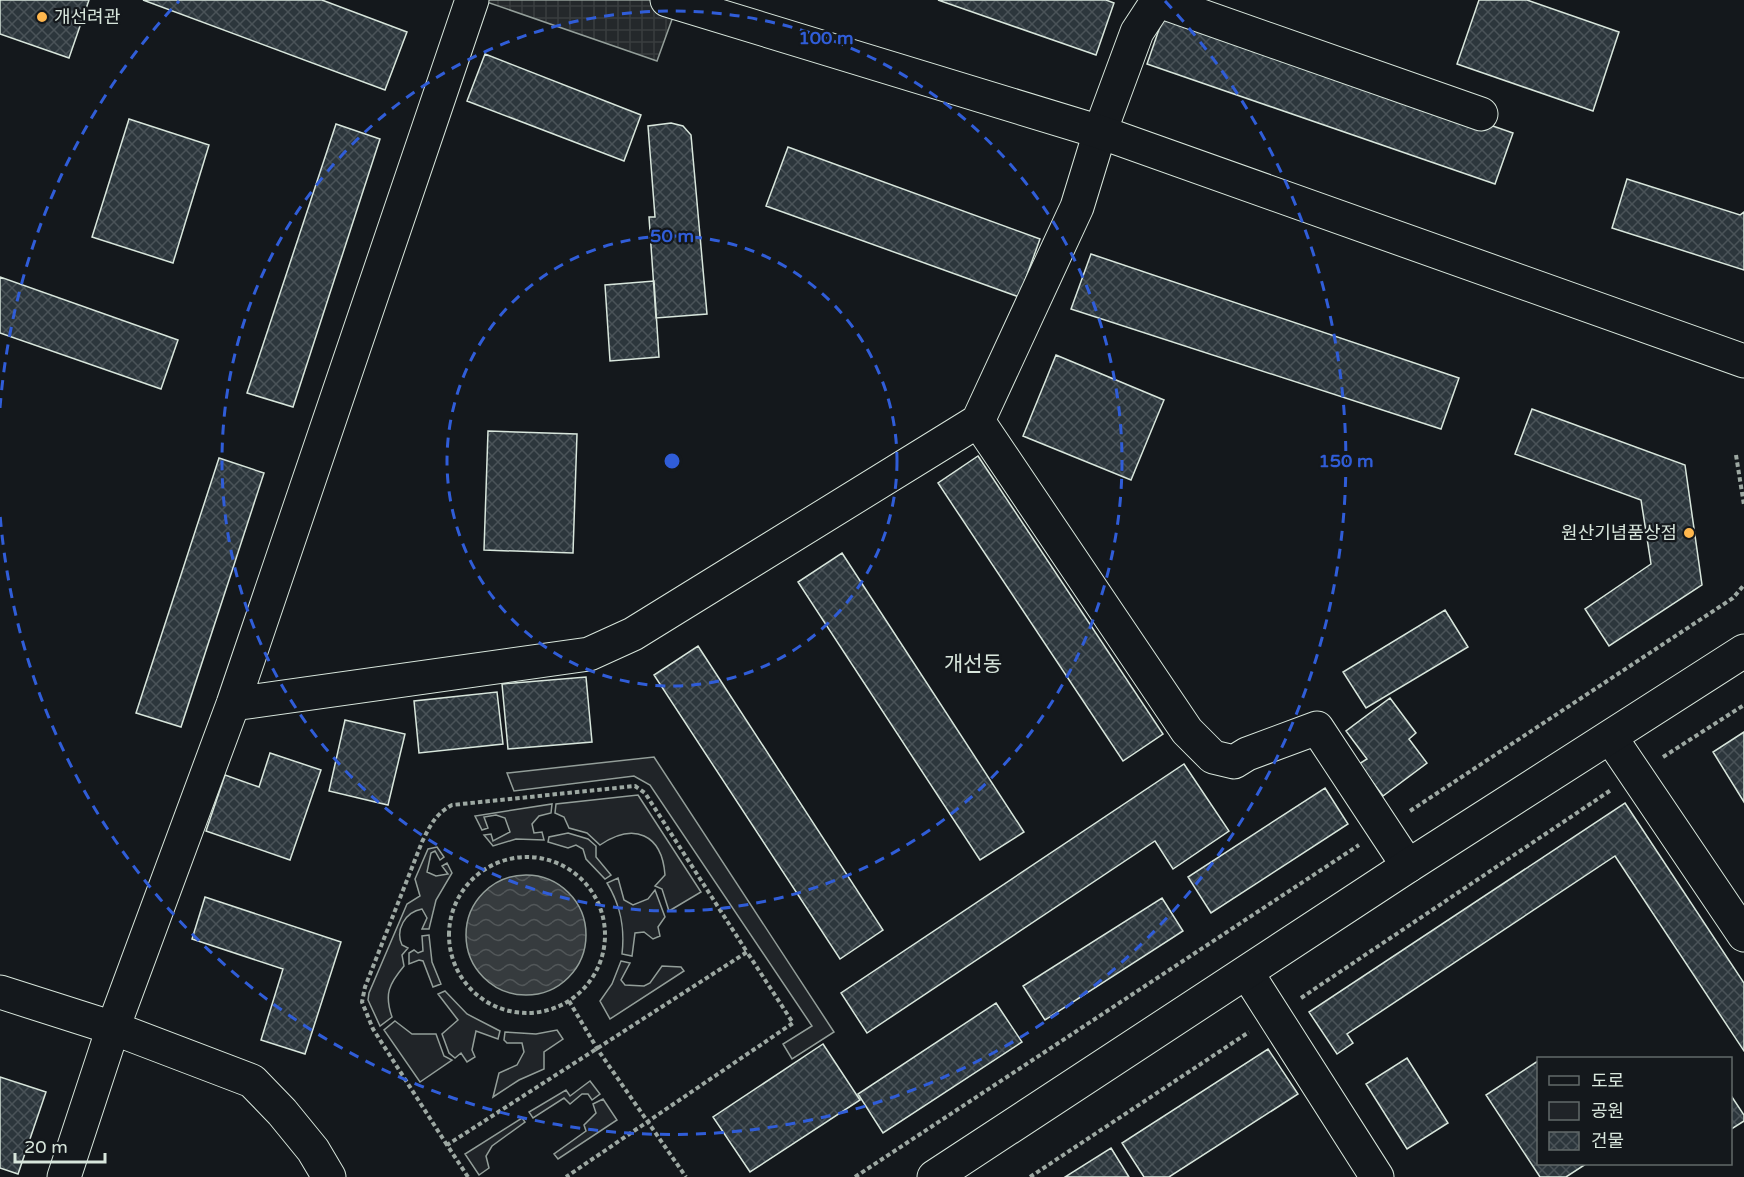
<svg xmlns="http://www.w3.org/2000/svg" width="1744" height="1177" viewBox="0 0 1744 1177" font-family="'Varela Round','Noto Sans KR',sans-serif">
<defs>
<pattern id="plaza-grid" width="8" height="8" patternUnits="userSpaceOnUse" patternTransform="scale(1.5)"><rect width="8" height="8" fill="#24282b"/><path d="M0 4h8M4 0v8" fill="none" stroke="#393d3f"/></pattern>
<pattern id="water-waves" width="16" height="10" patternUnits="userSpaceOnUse" patternTransform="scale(1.5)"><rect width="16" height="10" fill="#363b3e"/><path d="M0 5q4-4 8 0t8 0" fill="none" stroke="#525759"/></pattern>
<pattern id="building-cross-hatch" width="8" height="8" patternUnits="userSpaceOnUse" patternTransform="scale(1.5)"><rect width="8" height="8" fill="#2c363c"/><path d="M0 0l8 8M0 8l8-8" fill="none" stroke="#4a5358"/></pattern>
</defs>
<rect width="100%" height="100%" fill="#14181c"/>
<path fill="#202428" stroke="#939e99" stroke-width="1.5" d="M654 757 834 1032 792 1059 783 1044 812 1026 650 785 634 776 514 791 507 773Z
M638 795 701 892 669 911 662 889 655 886 665 875C662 834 634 822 600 845L587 833 569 828 564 817 555 813 556 804Z
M552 804 551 813 539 816 532 824 534 833 542 832 544 840 516 839 493 846 484 835 491 834 493 841 510 832 505 818 496 815 484 817 488 828 482 830 475 816Z
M568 833 588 839 596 846V857L611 875 605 879 586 859 583 849 576 845 568 848 548 842 549 837Z
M437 847 444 857 440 860 435 851 431 853 427 872 436 876 448 874 442 866 447 863 452 873 436 900 429 929H422L427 918 422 909C405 912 395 930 402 945L408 948 402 955 404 966C389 984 384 994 392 1017L380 1026 368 1000 369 993 407 904 420 896 415 879 428 849Z
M618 878 624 900 633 905 648 899 655 890 665 917 658 927 660 936 653 939 644 932 635 933 632 956 622 954C625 928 621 906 607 883Z
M429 935 432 962 441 984 433 987 423 961 419 960 409 964V953L414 950 418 953 423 951 422 936Z
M621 961 630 963 621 980 625 985 644 986 650 983 662 966 681 967 684 971 610 1019 600 1001 612 984Z
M445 991 467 1014 500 1031 498 1039 476 1031 472 1050 475 1057 467 1062 461 1053 455 1058 449 1053 442 1034 458 1020 438 994Z
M395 1021 412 1034H436L444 1056 452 1060 420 1082 384 1030Z
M557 1030 563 1039 544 1052V1069L519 1080 493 1097 499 1073 517 1065 524 1052 522 1043H507L504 1040 505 1032 536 1034Z
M590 1081 600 1094 592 1100 588 1094H582L570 1104 564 1098 533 1118 529 1112 566 1090 570 1096Z
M603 1099 617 1120 558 1159 554 1154 586 1131 584 1125 596 1113 593 1104Z
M522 1118 525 1122 492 1146 486 1156 489 1168 479 1175 465 1154Z"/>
<path fill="url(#plaza-grid)" stroke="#939e99" stroke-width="1.5" d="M481 0H679L657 61Z"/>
<path fill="url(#water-waves)" stroke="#939e99" stroke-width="1.5" d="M466 935a60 60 0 1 1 120 0a60 60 0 1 1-120 0Z"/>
<path fill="url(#building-cross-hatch)" stroke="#d8e6dc" stroke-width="1.5" d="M0 0H89L69 58 0 34Z
M143 0H322L407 32 385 90Z
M938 0H1106L1114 3 1096 55Z
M1479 0H1527L1619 32 1593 111 1457 64Z
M1165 12 1513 133 1495 184 1147 64Z
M485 54 641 115 624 161 467 101Z
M129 119 209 145 173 263 92 237Z
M671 123 683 126 691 135 707 314 656 318 649 217H655L648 126Z
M336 124 380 139 293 407 247 393Z
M788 147 1040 239 1019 297 766 206Z
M1627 179 1740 215 1744 212V270L1612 228Z
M1091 254 1459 378 1441 429 1071 309Z
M0 277 178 340 161 389 0 333Z
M654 281 659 357 610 361 605 285Z
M1056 355 1164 400 1131 480 1023 436Z
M1532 409 1685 465 1702 585 1609 646 1585 609 1651 564 1641 500 1515 454Z
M488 431 577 434 573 553 484 550Z
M978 456 1163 734 1123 761 938 483Z
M219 458 264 473 181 727 136 713Z
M842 553 1024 832 980 860 798 582Z
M1445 610 1468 647 1366 708 1343 672Z
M698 646 883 930 840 959 654 675Z
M586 677 592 742 508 749 502 684Z
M497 692 503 744 419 753 414 701Z
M1390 698 1416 733 1409 739 1427 763 1383 796 1359 764 1367 759 1346 731Z
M345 720 405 734 388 805 329 791Z
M1744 732V802L1713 752Z
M270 753 321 770 290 860 206 831 225 775 259 787Z
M1184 764 1229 831 1173 869 1155 841 867 1033 841 993Z
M1325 788 1348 824 1211 913 1188 877Z
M1625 803 1744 983V1051L1615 856 1347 1034 1353 1043 1337 1054 1309 1012Z
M205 897 341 942 305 1054 261 1040 283 969 192 939Z
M1162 898 1183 931 1045 1020 1023 986Z
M996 1003 1022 1042 883 1133 858 1094Z
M823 1044 860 1100 750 1172 713 1117Z
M1268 1049 1298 1094 1169 1177H1144L1122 1143Z
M1407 1058 1448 1123 1407 1149 1366 1084Z
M1538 1061V1164H1586L1566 1177H1540L1486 1095Z
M0 1077 46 1092 18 1174 0 1168Z
M1730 1094 1744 1115V1121L1730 1130Z
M1111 1148 1129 1177H1065Z"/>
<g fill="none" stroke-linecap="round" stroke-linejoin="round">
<defs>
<path id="minor" d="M1156 0 1481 114
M978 421 1187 731 1213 757 1234 762 1247 754 1317 728 1408 866
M233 704 589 654 633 634 978 421 1077 207 1100 132 1137 32 1158 0
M1611 738 1744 935
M1247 973 1377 1177
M0 992 113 1028 252 1081 282 1112 313 1150 329 1177
M64 1177 113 1028 233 704 472 0"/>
<path id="major" d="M667 0 1100 132 1744 361
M934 1177 1408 866 1744 651"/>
</defs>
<use href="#minor" stroke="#d8e6dc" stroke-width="35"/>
<use href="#major" stroke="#d8e6dc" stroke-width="35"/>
<path stroke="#9da8a2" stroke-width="4" stroke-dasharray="4.5 3" stroke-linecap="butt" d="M1736 455 1744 505
M1663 757 1744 705
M1410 811 1733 598 1744 585
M449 935a78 78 0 1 1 156 0a78 78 0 1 1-156 0Z
M1301 998 1611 790
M569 1001 598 1050 686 1177
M447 1145 373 1029 362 1002 365 987 422 842C430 826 435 814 452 805L635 786 645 793 747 952
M468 1177 447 1145 747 952 793 1023 566 1177
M855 1177 1359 845
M1030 1177 1249 1032"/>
<use href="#minor" stroke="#14181c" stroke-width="33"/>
<use href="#major" stroke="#14181c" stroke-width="33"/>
</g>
<g fill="none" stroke="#305dd8" stroke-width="3" stroke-dasharray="10 8">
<circle cx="672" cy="461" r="225"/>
<circle cx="672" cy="461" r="450"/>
<path d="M0 408A674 674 0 0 1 179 1M1165 1A674 674 0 1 1 0 514"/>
</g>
<g fill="#ffb74d" stroke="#14181c" stroke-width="2">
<circle cx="42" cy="17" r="6"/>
<circle cx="1689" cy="533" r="6"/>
</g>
<g text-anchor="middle" stroke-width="4.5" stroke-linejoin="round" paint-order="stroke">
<g font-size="18" fill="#d8e6dc" stroke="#14181c" text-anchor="start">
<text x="54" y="23">개선려관</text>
<text x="1677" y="539" text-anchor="end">원산기념품상점</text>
</g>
<g font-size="21" fill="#d8e6dc" stroke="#14181c">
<text x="973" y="671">개선동</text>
</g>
</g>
<circle cx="672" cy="461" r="9" fill="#305dd8" stroke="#14181c" stroke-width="3"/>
<g font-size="18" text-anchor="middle" font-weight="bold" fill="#305dd8" stroke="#14181c" stroke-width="4.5" stroke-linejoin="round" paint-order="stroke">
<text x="826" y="44">100 m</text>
<text x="672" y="242">50 m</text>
<text x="1346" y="467">150 m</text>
</g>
<rect x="1537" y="1057" width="195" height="108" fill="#14181c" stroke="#626a69" stroke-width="1.5"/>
<rect x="1549" y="1076" width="30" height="9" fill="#14181c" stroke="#626a69" stroke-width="1.5"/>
<text x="1591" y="1087" font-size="18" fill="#d8e6dc">도로</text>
<rect x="1549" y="1102" width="30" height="18" fill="#202428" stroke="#626a69" stroke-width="1.5"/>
<text x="1591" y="1117" font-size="18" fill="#d8e6dc">공원</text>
<rect x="1549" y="1132" width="30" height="18" fill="url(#building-cross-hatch)" stroke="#626a69" stroke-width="1.5"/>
<text x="1591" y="1147" font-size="18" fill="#d8e6dc">건물</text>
<path d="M15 1153v9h90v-9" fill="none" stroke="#d8e6dc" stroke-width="3"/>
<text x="24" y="1153" font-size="18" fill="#d8e6dc" stroke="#14181c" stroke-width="4.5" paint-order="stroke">20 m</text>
</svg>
